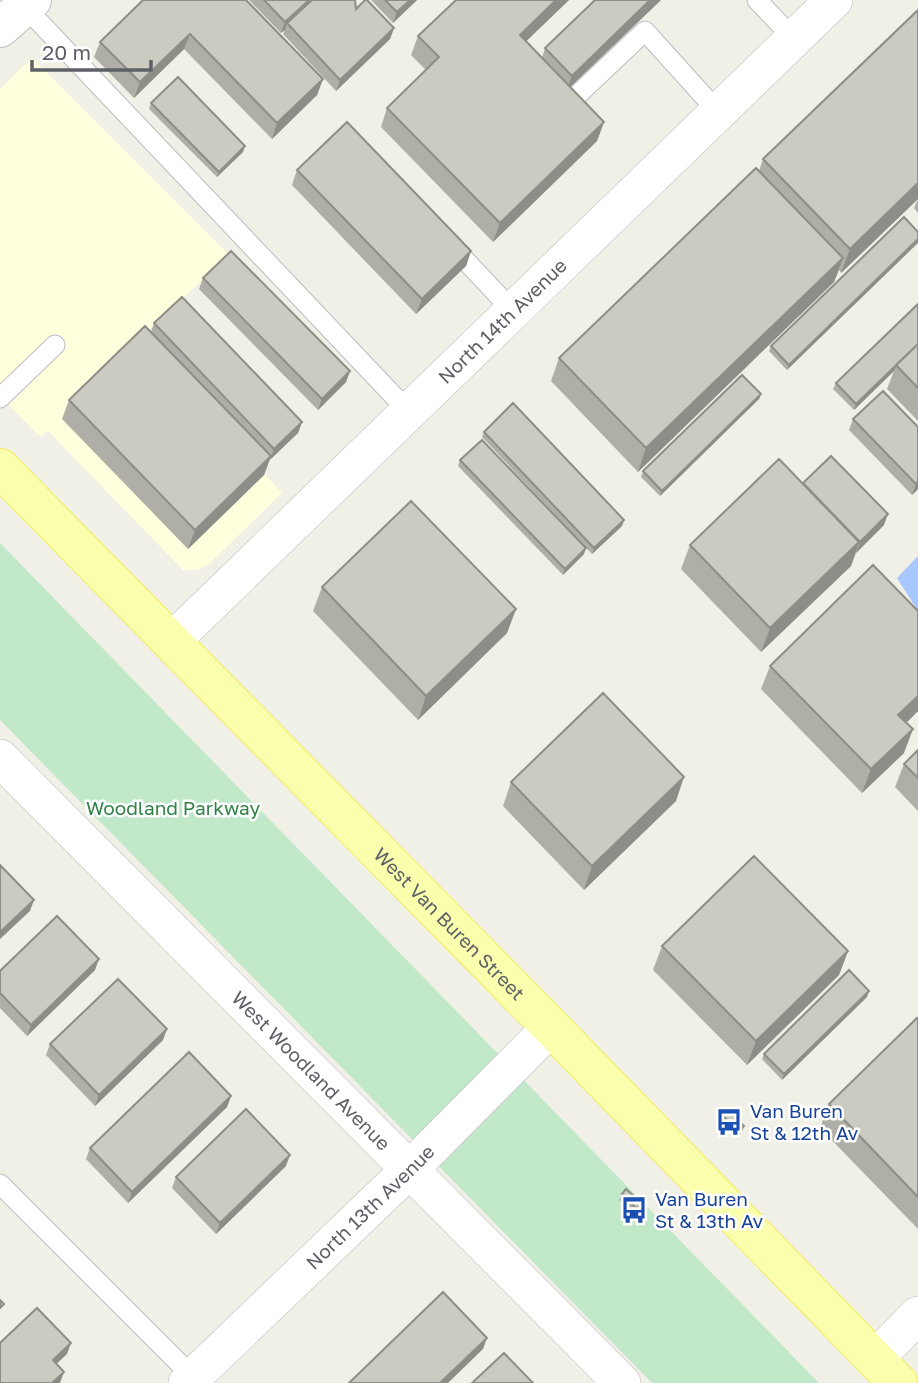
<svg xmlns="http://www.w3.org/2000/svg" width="918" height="1383" viewBox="0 0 918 1383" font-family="'Golos Text',sans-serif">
<rect width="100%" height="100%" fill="#f0f0e6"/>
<path fill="#fffedd" d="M32 58 229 255 139 339 282 493 210 563 198 570H183L48 431 42 436 38 435 0 396V89Z"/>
<path fill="#c2e8ca" d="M0 543 819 1383H652L0 720Z"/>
<path fill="#a8c6ff" d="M918 556V611L897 578Z"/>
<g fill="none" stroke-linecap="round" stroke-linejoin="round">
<defs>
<path id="service" d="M757 0 794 39
M25 7 409 412
M570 102 645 31 718 112
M449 243 513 311
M0 398 55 345
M0 1184 193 1377 198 1380"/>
<g id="minor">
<path id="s1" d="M172 641 834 0"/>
<path id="s2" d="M0 758 622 1383"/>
<path d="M875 1359 918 1315"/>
<path id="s3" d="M187 1383 410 1169 551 1027"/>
</g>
<path id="tertiary" d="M0 28 32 0"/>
<g id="primary">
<path id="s4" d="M0 468 551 1027 898 1383"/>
</g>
</defs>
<use href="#service" stroke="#bbbcc2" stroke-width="21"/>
<use href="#minor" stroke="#bbbcc2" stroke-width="38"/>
<use href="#tertiary" stroke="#bbbcc2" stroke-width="40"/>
<use href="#primary" stroke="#f6ec59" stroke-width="40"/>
<use href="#service" stroke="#fff" stroke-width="19"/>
<use href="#minor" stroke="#fff" stroke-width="37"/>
<use href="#tertiary" stroke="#fff" stroke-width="38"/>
<use href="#primary" stroke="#faffad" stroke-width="38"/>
</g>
<path fill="#afafa7" d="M143 0 323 79 317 95 272 139 184 49 134 98 94 57 100 42Z
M249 0H355L356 9 394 28 390 39 336 91 283 34 285 30 281 33Z
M371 0H417L393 23Z
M456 0H569L526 41 542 58 545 48 595 0H661L570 87 604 122 597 141 493 242 381 127 387 108 426 70 411 55 418 36Z
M151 103 243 152 217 177 149 109Z
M763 159 918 199 841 273 839 270 834 282 638 472 551 381 559 358 759 171Z
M297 170 471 251 466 266 416 314 292 185Z
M918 200V213L914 208 916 203Z
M904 217 787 370 769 351 771 346Z
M203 278 350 371 346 382 318 410 199 289Z
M918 304V421L887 389 894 371 854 410 833 389 836 383Z
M154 323 302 422 298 433 270 459 264 475 188 549 62 419 69 400 151 332Z
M883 391 918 489 912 495 849 430 853 419Z
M761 394 759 399 660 496 641 477 643 471Z
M484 432 624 520 622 526 592 554 482 437Z
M460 460 584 554 563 575 458 466Z
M803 483 884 525 856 553 851 566 761 652 681 569 690 545Z
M322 587 516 609 507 633 418 720 313 611Z
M918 611V711L906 723 904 753 862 793 761 689 770 666Z
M918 750V811L895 787 904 764Z
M511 782 676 801 584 890 503 806Z
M662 946 848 951 839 975 747 1065 653 970Z
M95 970 27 1036 0 1008V971Z
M867 997 782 1080 762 1059 764 1054Z
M918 1019V1229L820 1128 829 1104Z
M163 1040 95 1106 46 1055 50 1044Z
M231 1096 227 1107 128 1203 86 1159 90 1148Z
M723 1116 742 1132 737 1137 721 1122Z
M286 1166 216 1234 172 1188 176 1177Z
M622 1194 640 1209 635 1215 619 1200Z"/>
<path fill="#8e8e88" d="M309 0H316L287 23 285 30 281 33 285 22Z
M410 0H417L393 23 397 12Z
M556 0H569L513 54 520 35Z
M650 0H661L566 91 572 76Z
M394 28 390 39 336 91 340 80Z
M190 34 184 49 134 98 140 82Z
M323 79 317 95 272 139 277 123Z
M604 122 597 141 493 242 500 223Z
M245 146 243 152 217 177 219 172Z
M918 183V199L841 273 850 249Z
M918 239V243L787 370 789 365Z
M471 251 466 266 416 314 422 299Z
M843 258 834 282 638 472 646 448Z
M896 366 894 371 854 410 856 404Z
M350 371 346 382 318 410 322 399Z
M761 394 759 399 660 496 662 491Z
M302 422 298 433 270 460 274 449Z
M271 456 264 475 188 549 195 530Z
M918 481V489L912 495 916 484Z
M888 514 884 525 856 553 860 542Z
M624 520 622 526 592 554 594 548Z
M859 542 851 566 761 652 770 628Z
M586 548 584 554 563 575 565 569Z
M516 609 507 633 418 720 426 696Z
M918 696V711L890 739 898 715Z
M913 729 904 753 862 793 871 769Z
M684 777 676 801 584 890 592 866Z
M34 900 30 911 0 939V932Z
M848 951 839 975 747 1065 756 1041Z
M99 959 95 970 27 1036 31 1025Z
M869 991 867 997 782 1080 784 1074Z
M167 1029 163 1040 95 1106 99 1095Z
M231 1096 227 1107 128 1203 132 1192Z
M744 1126 742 1132 737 1137 739 1131Z
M290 1155 286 1166 216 1234 220 1223Z
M487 1338 483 1349 448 1383H440Z
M71 1343 67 1354 49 1371 53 1360Z
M64 1372 60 1383H52Z"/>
<path fill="#cbcbc2" stroke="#8e8e88" stroke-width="2" d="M143 0H246L323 79 277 123 190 34 140 82 100 42Z
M264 0H309L285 22Z
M312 0H355L356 9 365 0H367L394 28 340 80 287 23Z
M385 0H410L397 12Z
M456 0H556L520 35 604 122 500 223 387 108 439 57 418 36Z
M595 0H650L572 76 545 48Z
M918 10V183L850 249 763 159Z
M178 77 245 146 219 172 151 103Z
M347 122 471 251 422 299 297 170Z
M756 168 843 258 646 448 559 358Z
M904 217 918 232V239L789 365 771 346Z
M231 251 350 371 322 399 203 278Z
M182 297 302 422 274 449 154 323Z
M918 304V344L856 404 836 383Z
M145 326 271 456 195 530 69 400Z
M918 344V388L896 365Z
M742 375 761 394 662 491 643 471Z
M883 391 918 427V481L916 484 853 419Z
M513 403 624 520 594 548 484 432Z
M482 440 586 548 565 569 460 460Z
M831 456 888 514 860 542 803 483Z
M779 459 859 542 770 628 690 545Z
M411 501 516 609 426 696 322 587Z
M873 565 918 611V696L898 715 913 729 871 769 770 666Z
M603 693 684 777 592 866 511 782Z
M918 750V778L904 764Z
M754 856 848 951 756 1041 662 946Z
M0 865 34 900 0 932Z
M57 916 99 959 31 1025 0 993V971Z
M849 970 869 991 784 1074 764 1054Z
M118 979 167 1029 99 1095 50 1044Z
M917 1018 918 1019V1197L829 1104Z
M189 1052 231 1096 132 1192 90 1148Z
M246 1109 290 1155 220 1223 176 1177Z
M729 1111 744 1126 739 1131 723 1116Z
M626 1189 642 1203 637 1209 622 1194Z
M443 1292 487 1338 440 1383H349Z
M0 1300 4 1304 0 1308Z
M37 1308 71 1343 53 1360 64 1372 52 1383H0V1343Z
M504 1353 533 1383H472Z"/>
<defs>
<symbol id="bus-bare" viewBox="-9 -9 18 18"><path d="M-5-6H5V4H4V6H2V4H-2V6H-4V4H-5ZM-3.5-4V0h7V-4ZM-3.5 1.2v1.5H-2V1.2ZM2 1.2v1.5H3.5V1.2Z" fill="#1a4fb4" stroke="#fff" stroke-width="2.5" paint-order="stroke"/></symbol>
</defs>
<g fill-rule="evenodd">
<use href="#bus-bare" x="710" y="1103" width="38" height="38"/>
<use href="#bus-bare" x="615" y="1191" width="38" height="38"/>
</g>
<g text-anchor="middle" stroke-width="5" stroke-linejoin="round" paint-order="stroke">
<g font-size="19" fill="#5e6067" stroke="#fff">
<text dy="7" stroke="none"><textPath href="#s1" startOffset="460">North 14th Avenue</textPath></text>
<text dy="7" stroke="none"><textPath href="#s4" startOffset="640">West Van Buren Street</textPath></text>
<text dy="7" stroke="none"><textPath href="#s2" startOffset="441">West Woodland Avenue</textPath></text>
<text dy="7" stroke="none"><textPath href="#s3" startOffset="254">North 13th Avenue</textPath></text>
</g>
<g font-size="19" fill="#318247" stroke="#fff">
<text x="173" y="815">Woodland Parkway</text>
</g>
<g font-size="19" fill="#164399" stroke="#fff" text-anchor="start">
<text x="750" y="1118">Van Buren<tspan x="750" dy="22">St &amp; 12th Av</tspan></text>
<text x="655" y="1206">Van Buren<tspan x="655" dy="22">St &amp; 13th Av</tspan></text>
</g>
</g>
<path d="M32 60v10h119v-10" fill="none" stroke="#5e6067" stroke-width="3.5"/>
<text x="42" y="60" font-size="21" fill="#5e6067" stroke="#ffffff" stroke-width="5" paint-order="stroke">20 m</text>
</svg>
